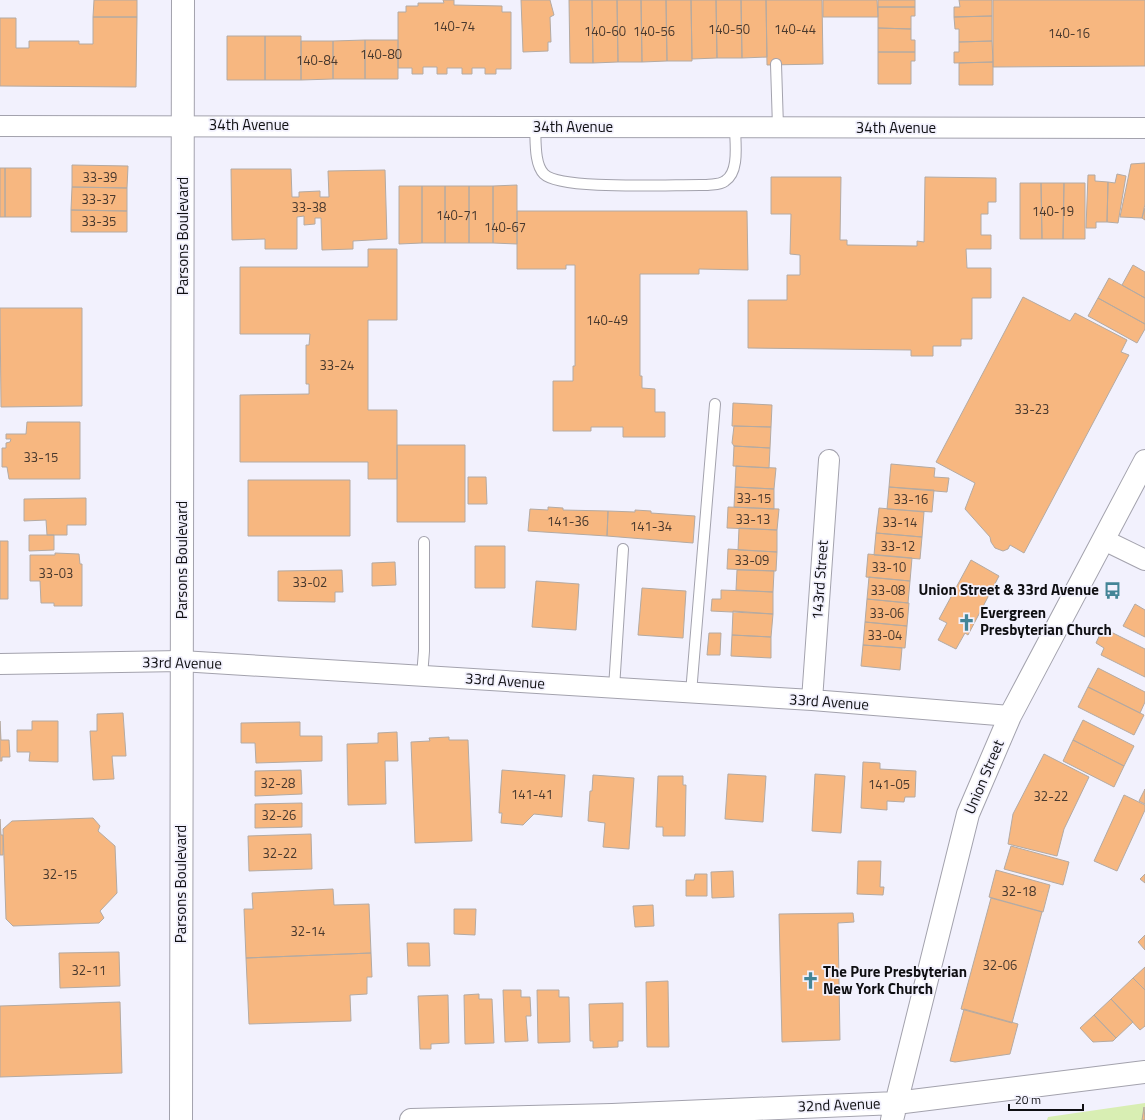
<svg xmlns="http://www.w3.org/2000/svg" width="1145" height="1120" viewBox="0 0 1145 1120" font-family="'Titillium Web',sans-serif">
<rect width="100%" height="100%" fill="#f2f1fd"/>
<path fill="#d8eeb3" d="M1145 1103V1120H1047L1048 1117Z"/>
<path fill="#f7b780" stroke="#b4aaa2" d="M94 0H137V17H93Z
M443 0H454V5L502 6V12H511V69H496V74H485V68H472V74H462V68H447V74H437V67H423V74H412V68H398V12H406V6H418V3H444Z
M521 0H550L554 15 550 17 551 42H548V51L523 52Z
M569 0H592L593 63H570Z
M592 0H617L618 62 593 63Z
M617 0H641L642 62H618Z
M641 0H666L667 61 642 62Z
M666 0H691L692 61H667Z
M691 0H716L717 58 692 59Z
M716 0H741L742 58H717Z
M741 0H766L767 57 742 58Z
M766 0H822L823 64 767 65Z
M823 0H877L878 17H823Z
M878 0H915V7H878Z
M959 0H992V16L954 17V7H960Z
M993 0H1145V66L993 67Z
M878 7H915V16H911V29L878 28Z
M992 16V41L959 42V29H955L954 17Z
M93 17H137L136 87 0 86V18H16V48H29V41H79V44H93Z
M878 28 911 29V40H915V52H878Z
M227 36H265V80H227Z
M265 36H301V80H265Z
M365 40H398V79H365Z
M365 40V79H333V41Z
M301 41H333V79L301 80Z
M992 41 993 62 954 63V52H959V42Z
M878 52H915V61H911V84H878Z
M993 62V85H959V63Z
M1145 163V204L1142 218 1120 217 1131 164Z
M72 165 128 166 127 188 72 187Z
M0 168H5V217H0Z
M5 168H31V217H5Z
M231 169H291L292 197H299V192L320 191V197H329L328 171 385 170 387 239 353 241V249L322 250 321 218H315V224L304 225V216L297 217V249H265V239L232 240Z
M1117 174 1126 176 1118 223 1107 222 1108 182 1115 183Z
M1088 175H1095V181L1108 182 1107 222H1096V228H1086Z
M771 177H841L840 240H847V245L917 246V241L924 242 925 177 996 178V202H988V214H981V235H991V249H966L967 268H991V298H972V339H961V346H933V356H911V350L748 348V300H787V275H800V255L790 254 791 214H771Z
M1020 183H1041L1042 239H1020Z
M1041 183H1064L1063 239H1042Z
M1064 183H1085V239H1063Z
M517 185V244L493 243V186Z
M399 186H422V243L399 244Z
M422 186H445V243H422Z
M445 186H469V243H445Z
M469 186H493V243H469Z
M72 187 127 188V211L71 210Z
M1145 208V220L1142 218Z
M71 210 127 211V232H71Z
M517 211H747L748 270 699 269V274H640V376H642V388L655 389V412H665V437H623V427H591V431H553V381H573V366H575V265H566V269H517Z
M368 249H397V320H368V410H397V479H368V462H240V395L309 394V384H306V345H309L310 334H240V267H368Z
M1133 265 1145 272V298L1122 285Z
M1109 278 1145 298V324L1098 298Z
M1023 297 1070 321 1075 313 1127 340 1121 352 1129 355 1024 553 1010 545 1008 549 1003 551 995 548 991 542 990 537 965 509 975 483 936 462Z
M1098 298 1145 324V329L1137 343 1088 316Z
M0 308H82V406L1 407Z
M733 403 772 405 771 427 732 426Z
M27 422H80V479H9L7 467H2V448H6V443L10 442 11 439H6V434H26Z
M734 426 771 427 770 448 734 446 732 443Z
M397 445H465V522H397Z
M734 446 770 448 769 468 733 466Z
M891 464 935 468 934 477 949 478 947 492 889 487Z
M736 466 776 468 774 489 735 487Z
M468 477H486L487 504H468Z
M248 480H350V536H248Z
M735 487 774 489V509L734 507Z
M889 487 934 490 932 512 887 509Z
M86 498V525H67V535H47L46 520 24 521V499Z
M548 507 563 508V510L608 511 607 536 528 531 530 509 548 510Z
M728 507 779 509 777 530 727 528Z
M879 508 924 512 922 537 876 533Z
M635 510 651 511V513L695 516 693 543 607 536 608 511 635 512Z
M739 528 777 530V552L738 550Z
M876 533 922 537 920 559 874 555Z
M29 535H54V550L29 551Z
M0 541H8V599H0Z
M475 546H505V588H475Z
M728 549 777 552 776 571 727 569Z
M55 553 79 554 80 564H82V606H54V603H41L40 581H30V555H55Z
M868 554 912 558 910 581 866 577Z
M971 560 999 576 968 635 965 633 956 649 938 640 947 623 939 619Z
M395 562 396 585 372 586V563Z
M342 570 343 592H335V602L278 601V571Z
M737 570 774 571 773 592 736 590Z
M869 577 910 581 908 603 867 599Z
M536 581 579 584 576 630 532 627Z
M642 588 686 591 683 638 638 635Z
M721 590 773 592V614L711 611 712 599H721Z
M867 599 909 603 907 626 865 622Z
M1135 604 1145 610V637L1123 626Z
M733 611 773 614 771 637 732 635Z
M865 622 907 626 905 648 863 645Z
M1103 628 1145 649V677L1101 655 1104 648 1096 643Z
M709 633H721L720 655H707Z
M732 635 771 637V658L731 656Z
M863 645 902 648 900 670 861 666Z
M1098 668 1145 692V702L1140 713 1088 687Z
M1088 687 1144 715 1134 735 1078 707Z
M123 713 126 756H112L114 779 93 780 90 731H97V714Z
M1083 720 1134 746 1124 766 1073 740Z
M0 721 1 740H9L10 757H2V761H0Z
M32 721H58V762L29 761 30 752H17V730H32Z
M300 722V736H322V761L256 763 255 743H241V723Z
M397 732 398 761H385L386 804 348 805 347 744 378 743V733Z
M449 737V740H468L472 841 415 843 411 742 430 741 429 738Z
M1073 740 1124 766 1114 787 1063 761Z
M1044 754 1089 777 1064 829 1057 856 1008 844 1013 814Z
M863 762 880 763V769L916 771 915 797H905L904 802 887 801V810L861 808Z
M301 770 302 794 255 796V771Z
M502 770 565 775 562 817 534 814 523 825 501 823 502 813H499Z
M728 774 766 776 763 822 725 819Z
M815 774 845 776 841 833 812 831Z
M593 775 634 778 629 849 603 847 605 823 588 821 590 791H592Z
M658 776H683V785H686L685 836H663V827H656Z
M1145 789V804L1139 801Z
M1124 795 1145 805V810L1117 871 1094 861Z
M302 803V827L255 828V804Z
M93 818 100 826 98 831 115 846 117 893 100 911 104 918 99 923 13 926 6 919 3 829 12 821Z
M0 819 1 835H3V855H0Z
M311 834 312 869 249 871 248 836Z
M1011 846 1069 862 1063 885 1004 869Z
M858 861H881L880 887H884L883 895 857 894Z
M996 870 1050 885 1043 912 989 897Z
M733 871 734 897 712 898 711 872Z
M695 874H707V896H686V880H694Z
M1145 874V883L1140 879Z
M333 889 334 905 369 904 371 953 246 958 244 909H253L252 893Z
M991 898 1042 912 1012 1023 961 1009Z
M653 905 654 926 635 927 633 906Z
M454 909H476L475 935 454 934Z
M853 913 854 922 838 923 840 1040 782 1042 779 914Z
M1145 935V950L1138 942Z
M407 943H429L430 966H408Z
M119 952 120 986 60 988 59 953Z
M371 953 372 977H367V994L350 995 351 1021 249 1024 246 958Z
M1145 967V990L1133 978Z
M1133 978 1145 990V1026L1140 1030 1111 999Z
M668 981 669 1047H647L646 982Z
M503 990H521V997H530L531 1016H526L528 1041 505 1042Z
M537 990H559V997H569L570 1042 538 1043Z
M479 994V999H492L494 1043 465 1044 464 995Z
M448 995 449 1043 431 1044V1049H420L418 996Z
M1111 999 1133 1022 1116 1038 1094 1015Z
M120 1002 122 1073 0 1077V1006Z
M623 1003V1041H618V1047L593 1048V1041H590L589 1004Z
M964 1009 1018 1024 1010 1054 955 1062 950 1061Z
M1094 1015 1116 1038 1113 1041 1093 1042 1080 1028Z
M1144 1107 1145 1120H1142Z"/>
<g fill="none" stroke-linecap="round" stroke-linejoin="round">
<defs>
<path id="service" d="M776 64 778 127
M535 126C536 140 534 164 544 174 561 191 678 184 707 185 713 184 720 185 725 181 740 172 735 142 735 127
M422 676 424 651V542
M614 688 623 549
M691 693 715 404"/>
<path id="minor" d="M0 126 1145 128
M1104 540 1145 560
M0 664 181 661 812 700 1010 716
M812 700 829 460"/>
<path id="tertiary" d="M181 1120 183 0
M411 1120 612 1115 896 1103 1145 1072
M892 1120 968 814 1010 716 1145 461"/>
</defs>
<use href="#service" stroke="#a3a2ad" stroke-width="12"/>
<use href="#minor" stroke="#a3a2ad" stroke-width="22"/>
<use href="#tertiary" stroke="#a3a2ad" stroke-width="24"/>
<use href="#service" stroke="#fff" stroke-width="10"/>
<use href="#minor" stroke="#fff" stroke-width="20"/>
<use href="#tertiary" stroke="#fff" stroke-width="22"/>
</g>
<defs>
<symbol id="bus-bare" viewBox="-9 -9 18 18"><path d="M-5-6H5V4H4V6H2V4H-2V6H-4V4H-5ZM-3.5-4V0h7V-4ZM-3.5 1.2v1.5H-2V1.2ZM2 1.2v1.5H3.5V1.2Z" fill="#448597" stroke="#f2f1fd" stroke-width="2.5" paint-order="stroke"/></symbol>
<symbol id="church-bare" viewBox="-9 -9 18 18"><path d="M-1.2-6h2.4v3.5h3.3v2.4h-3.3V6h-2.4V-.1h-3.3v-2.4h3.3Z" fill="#448597" stroke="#f2f1fd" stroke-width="2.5" paint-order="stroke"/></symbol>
</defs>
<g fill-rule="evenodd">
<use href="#bus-bare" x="1100" y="578" width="25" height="25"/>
<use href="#church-bare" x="954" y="610" width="25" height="25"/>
<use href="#church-bare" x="798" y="968" width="25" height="25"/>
</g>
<g text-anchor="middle" stroke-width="3.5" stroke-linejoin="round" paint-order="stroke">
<g font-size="13" fill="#49392e">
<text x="454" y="31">140-74</text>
<text x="729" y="34">140-50</text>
<text x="795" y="34">140-44</text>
<text x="605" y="36">140-60</text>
<text x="654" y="36">140-56</text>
<text x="1069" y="38">140-16</text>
<text x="381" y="59">140-80</text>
<text x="317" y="65">140-84</text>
<text x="100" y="182">33-39</text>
<text x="99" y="204">33-37</text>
<text x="309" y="212">33-38</text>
<text x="1053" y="216">140-19</text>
<text x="457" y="220">140-71</text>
<text x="99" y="226">33-35</text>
<text x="505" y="232">140-67</text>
<text x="607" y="325">140-49</text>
<text x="337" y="370">33-24</text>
<text x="1032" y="414">33-23</text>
<text x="41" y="462">33-15</text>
<text x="754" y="503">33-15</text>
<text x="911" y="504">33-16</text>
<text x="753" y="524">33-13</text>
<text x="568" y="526">141-36</text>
<text x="900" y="527">33-14</text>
<text x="651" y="531">141-34</text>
<text x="898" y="551">33-12</text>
<text x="752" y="565">33-09</text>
<text x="889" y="572">33-10</text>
<text x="56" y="578">33-03</text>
<text x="310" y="587">33-02</text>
<text x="888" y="595">33-08</text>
<text x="887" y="618">33-06</text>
<text x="885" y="640">33-04</text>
<text x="278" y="788">32-28</text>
<text x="889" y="789">141-05</text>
<text x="532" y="799">141-41</text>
<text x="1051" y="801">32-22</text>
<text x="279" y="820">32-26</text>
<text x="280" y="858">32-22</text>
<text x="60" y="879">32-15</text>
<text x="1019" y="896">32-18</text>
<text x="308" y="936">32-14</text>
<text x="1000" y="970">32-06</text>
<text x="89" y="975">32-11</text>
</g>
<g font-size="15" fill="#0f0f12" stroke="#f2f1fd">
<text x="249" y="130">34th Avenue</text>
<text x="573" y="132">34th Avenue</text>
<text x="896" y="133">34th Avenue</text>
<text transform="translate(183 236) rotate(-90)" y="5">Parsons Boulevard</text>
<text transform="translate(182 560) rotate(-90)" y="5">Parsons Boulevard</text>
<text transform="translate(820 580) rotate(-86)" y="5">143rd Street</text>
<text transform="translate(182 663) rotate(1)" y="5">33rd Avenue</text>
<text transform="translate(505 681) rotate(4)" y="5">33rd Avenue</text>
<text transform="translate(829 702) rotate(4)" y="5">33rd Avenue</text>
<text transform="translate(984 777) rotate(-67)" y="5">Union Street</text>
<text transform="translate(181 884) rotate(-90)" y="5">Parsons Boulevard</text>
<text transform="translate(839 1105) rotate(-2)" y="5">32nd Avenue</text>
</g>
<g font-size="15" font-weight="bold" fill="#0f0f12" stroke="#f2f1fd" text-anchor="start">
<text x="1099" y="595" text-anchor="end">Union Street &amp; 33rd Avenue</text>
<text x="980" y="618">Evergreen<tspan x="980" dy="17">Presbyterian Church</tspan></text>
<text x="823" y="977">The Pure Presbyterian<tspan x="823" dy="17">New York Church</tspan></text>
</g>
</g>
<path d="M1009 1104v6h74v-6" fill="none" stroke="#0f0f12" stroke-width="2"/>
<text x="1015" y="1104" font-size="12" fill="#0f0f12" stroke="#f2f1fd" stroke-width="3" paint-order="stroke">20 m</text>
</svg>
